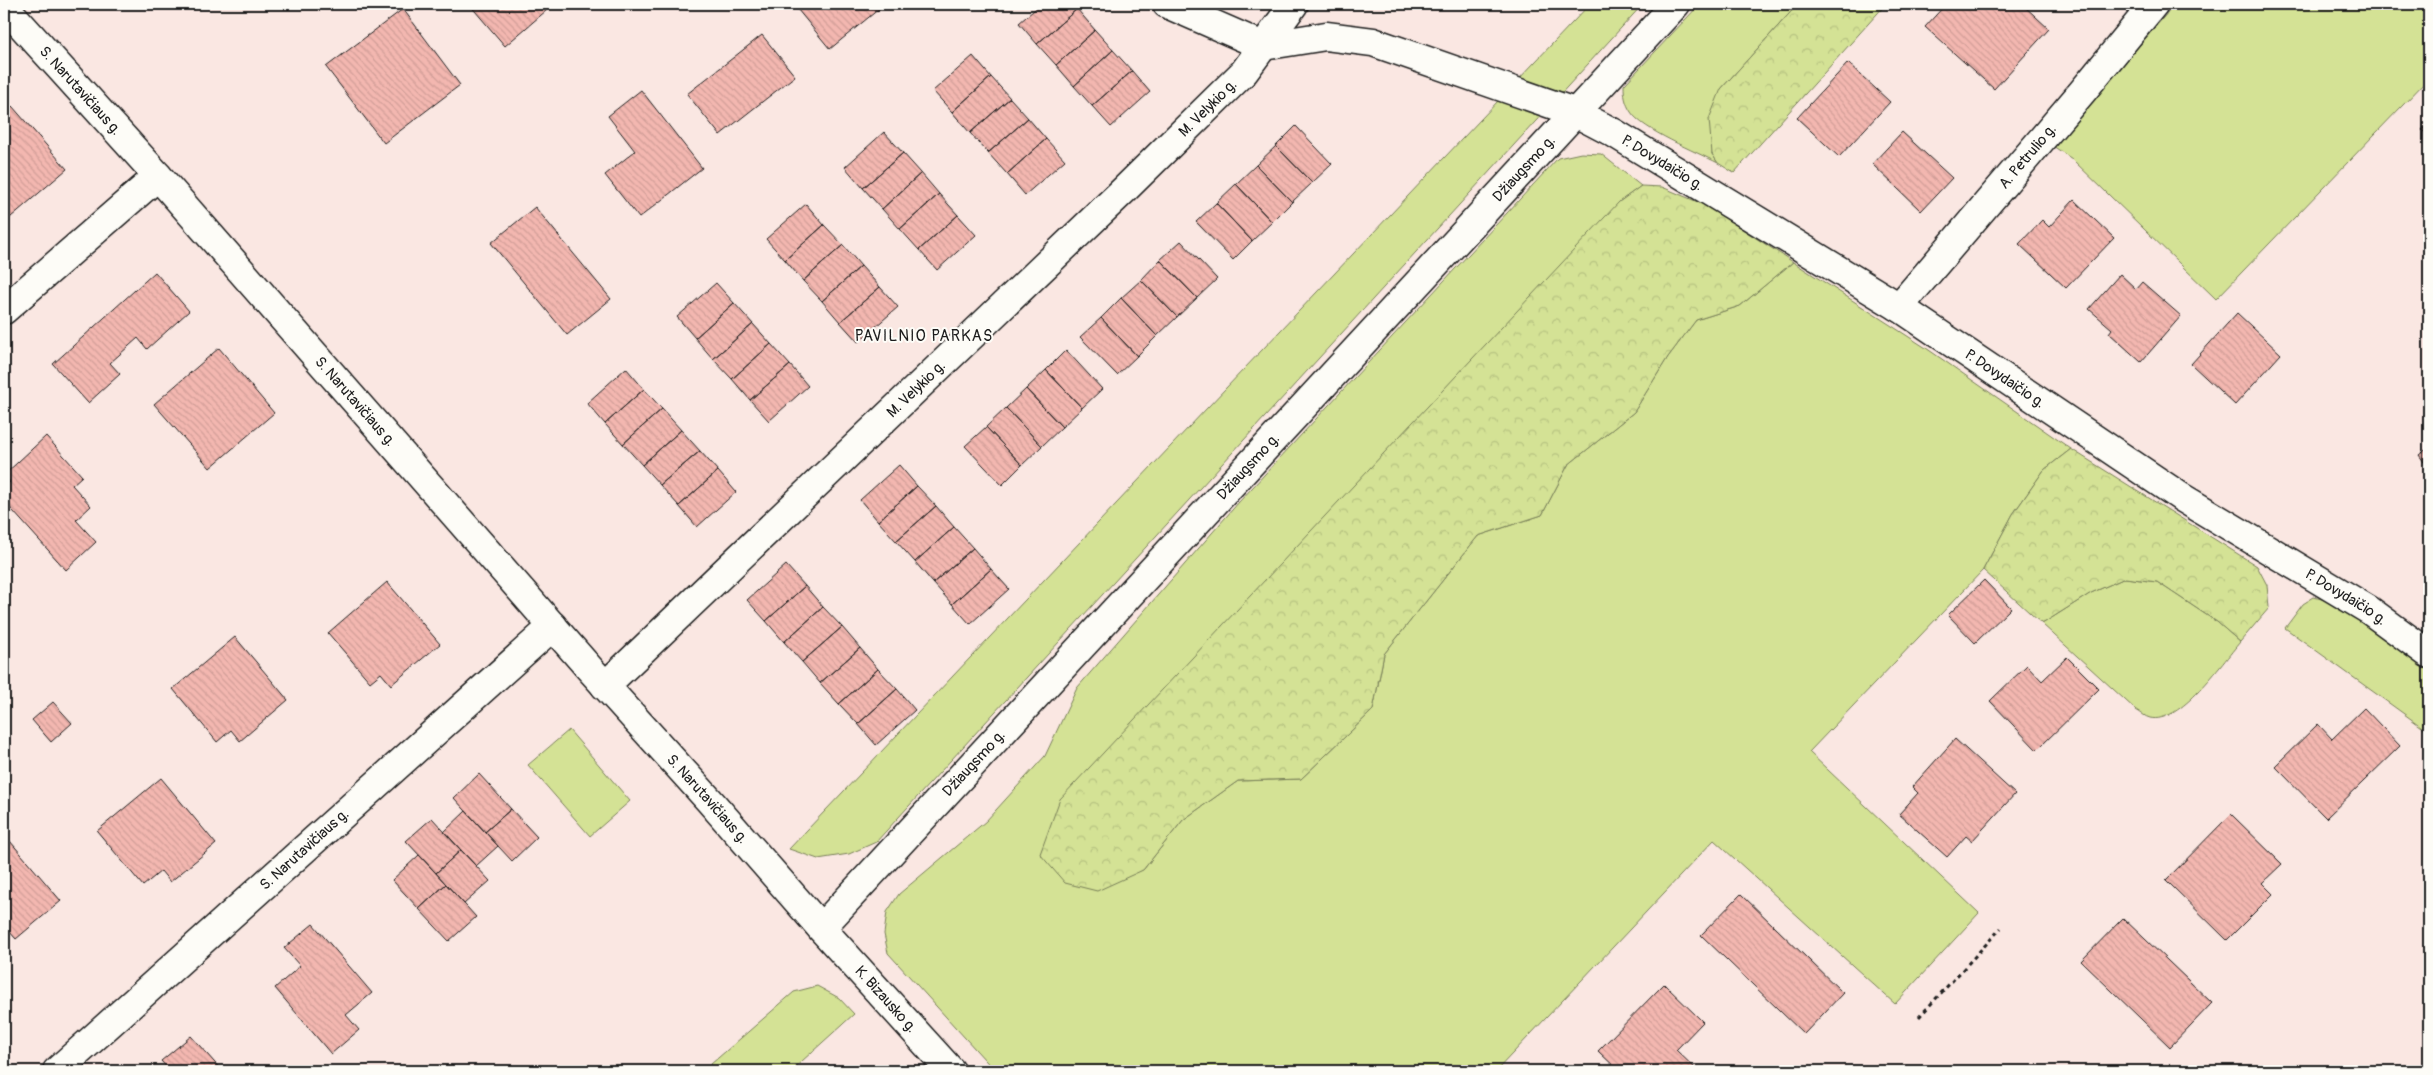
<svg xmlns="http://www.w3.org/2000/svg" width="2433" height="1075" viewBox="0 0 2433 1075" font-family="Pangolin,sans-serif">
<defs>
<pattern id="forest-crowns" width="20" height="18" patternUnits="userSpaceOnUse" patternTransform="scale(1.25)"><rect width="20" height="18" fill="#d4e295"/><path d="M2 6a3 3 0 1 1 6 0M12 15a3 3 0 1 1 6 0" fill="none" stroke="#b5c180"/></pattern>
<pattern id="building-back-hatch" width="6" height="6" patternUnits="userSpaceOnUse" patternTransform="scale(1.25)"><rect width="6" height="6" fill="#f3b7b0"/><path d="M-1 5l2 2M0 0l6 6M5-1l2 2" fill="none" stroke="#d09d97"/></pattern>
</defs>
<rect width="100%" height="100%" fill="#fae7e2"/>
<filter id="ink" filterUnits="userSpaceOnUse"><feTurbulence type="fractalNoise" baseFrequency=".02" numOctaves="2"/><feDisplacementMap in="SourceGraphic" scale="10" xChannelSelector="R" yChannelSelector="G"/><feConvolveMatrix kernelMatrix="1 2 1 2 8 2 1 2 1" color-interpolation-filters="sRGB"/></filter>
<g filter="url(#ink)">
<path fill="#d4e295" stroke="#787f58" d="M1590 4H1643L876 842 849 854 818 859 789 849Z
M1700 4H1798L1721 89 1712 154 1718 163C1697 152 1642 130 1631 112 1625 103 1624 95 1624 85Z
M2175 4H2429V78L2216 299 2072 159 2053 146Z
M1581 153 1601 154 1641 186 1619 202 1143 870 1183 820 1238 781 1301 779 1373 710 1384 654 1478 536 1542 515 1568 465 1634 412 1668 357 1696 320 1740 306 1793 262 1926 348 2071 449 2044 470 2013 514 1983 570 1809 752 1979 913 1895 1004 1714 840 1496 1071H995L888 953 884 934 887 912 899 894 986 821 1045 756 1077 688 1239 502 1558 158Z
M2125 578 2157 582 2217 622 2240 642C2222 663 2180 725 2150 718 2145 717 2140 712 2136 710L2042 624 2091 593Z
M2314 597C2347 604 2401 648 2429 668V732L2285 628 2303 604Z
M569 730 630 801 590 836 528 765Z
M817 986 839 998 854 1014 791 1071H703L794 992Z"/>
<path fill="url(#forest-crowns)" stroke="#787f58" d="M1798 4H1886L1734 173 1718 163 1712 154 1709 119 1721 89Z
M1641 186 1662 187 1705 205 1793 262 1740 306 1696 320 1668 357 1634 412 1568 465 1542 515 1478 536 1384 654 1373 710 1301 779 1238 781 1183 820 1143 870 1097 891 1065 883 1040 854 1060 799 1619 202Z
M2071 449 2257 566 2267 585 2269 608 2240 642 2217 622 2157 582 2125 578 2091 593 2042 624 1983 570 2013 514 2044 470Z"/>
<path fill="url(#building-back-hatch)" stroke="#1c1c1c" d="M469 4H554L505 46Z
M793 4H885L830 49Z
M1041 4H1072L1077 9 1037 44 1019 23Z
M1946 4H2022L2049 29 1994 89 1925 27Z
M403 9 460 85 384 143 326 67Z
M1077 9 1095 30 1056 65 1037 44Z
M1095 30 1113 50 1074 86 1056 65Z
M762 35 795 76 720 135 687 94Z
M1113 50 1132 71 1092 106 1074 86Z
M973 56 991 77 952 112 933 91Z
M1848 63 1890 102 1839 157 1797 118Z
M1132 71 1150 92 1111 127 1092 106Z
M991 77 1010 98 970 133 952 112Z
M641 90 702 168 639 218 605 175 635 151 608 116Z
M1010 98 1028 118 988 153 970 133Z
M12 106 67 169 4 223V113Z
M1028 118 1046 139 1007 174 988 153Z
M2429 122V137L2422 130Z
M1296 126 1332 164 1312 183 1276 146Z
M884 132 903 153 863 188 845 167Z
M1902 132 1952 178 1921 211 1872 164Z
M1046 139 1065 160 1025 195 1007 174Z
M1276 146 1312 183 1292 202 1256 165Z
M903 153 921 173 882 209 863 188Z
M1256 165 1292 202 1272 222 1236 184Z
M921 173 939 194 900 229 882 209Z
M1236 184 1272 222 1252 241 1216 203Z
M939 194 958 215 919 250 900 229Z
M2074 200 2114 238 2066 288 2019 244 2042 220 2049 227Z
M1216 203 1252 241 1233 260 1196 222Z
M806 204 824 225 785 260 766 239Z
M535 207 611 299 567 335 491 243Z
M958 215 976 235 937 270 919 250Z
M824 225 843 245 803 281 785 260Z
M1181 241 1217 279 1197 298 1160 260Z
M843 245 861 266 822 301 803 281Z
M1160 260 1197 298 1177 317 1141 280Z
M861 266 880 287 840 322 822 301Z
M155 272 189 311 147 349 138 338 110 363 120 374 88 403 53 364Z
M2120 274 2136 289 2142 282 2181 316 2141 362 2109 333 2112 329 2089 309Z
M1141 280 1177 317 1157 336 1121 298Z
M716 283 734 303 695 338 677 317Z
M880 287 898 307 858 342 840 322Z
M1121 298 1157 336 1137 356 1101 318Z
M734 303 753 324 713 359 695 338Z
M2237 313 2281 354 2235 405 2191 364Z
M1101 318 1137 356 1117 375 1080 337Z
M753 324 771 344 732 379 713 359Z
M771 344 790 365 750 400 732 379Z
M219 348 274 413 210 468 154 404Z
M1066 350 1102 389 1082 408 1046 370Z
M790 365 808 386 769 421 750 400Z
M626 368 644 389 605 424 587 403Z
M1046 370 1082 408 1062 427 1026 389Z
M644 389 662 409 623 444 605 424Z
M1026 389 1062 427 1042 446 1006 408Z
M1006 408 1042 446 1022 465 986 427Z
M662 409 681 430 642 465 623 444Z
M986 427 1022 465 1002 485 965 446Z
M681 430 700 451 660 485 642 465Z
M46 436 82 476 72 485 91 506 76 520 96 542 66 570 4 501V488L10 482 4 475Z
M2429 447V469L2419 455Z
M700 451 718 471 679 506 660 485Z
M899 465 917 486 878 521 860 500Z
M718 471 736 492 697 527 679 506Z
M917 486 936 506 896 541 878 521Z
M936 506 954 527 915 562 896 541Z
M954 527 973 548 933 583 915 562Z
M973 548 991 569 952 604 933 583Z
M786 565 805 586 766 621 747 600Z
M991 569 1009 589 970 624 952 604Z
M1984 580 2011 608 1975 643 1948 615Z
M387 582 440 644 391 685 381 673 370 682 328 633Z
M805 586 823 607 784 642 766 621Z
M823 607 842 627 802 662 784 642Z
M842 627 860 648 820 683 802 662Z
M235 637 288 700 240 741 231 730 217 742 173 689Z
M860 648 878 669 839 704 820 683Z
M2067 657 2099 689 2037 750 1990 701 2027 665 2042 681Z
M878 669 897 689 858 724 839 704Z
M897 689 915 710 876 745 858 724Z
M53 702 72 723 51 742 32 720Z
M2364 708 2400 746 2326 818 2275 766 2318 724 2332 739Z
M1955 739 2015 794 1972 841 1966 836 1947 857 1899 814 1918 793 1912 787Z
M479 774 511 809 485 832 454 798Z
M161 778 216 844 170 882 161 871 143 886 97 831Z
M511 809 537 837 512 861 485 832Z
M466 811 498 846 476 866 444 832Z
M2231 814 2282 864 2262 883 2273 894 2227 940 2166 880Z
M432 818 461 850 436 873 406 841Z
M4 834 61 901 16 939 8 930 4 934Z
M461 850 490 881 464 904 436 873Z
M419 855 446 884 419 909 392 880Z
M446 884 476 917 449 941 419 909Z
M1741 894 1843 993 1804 1034 1701 935Z
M2123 918 2212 1003 2170 1047 2081 961Z
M313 924 372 993 346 1015 359 1030 331 1054 275 988 300 966 284 948Z
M1664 984 1703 1022 1676 1050 1698 1071H1619L1598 1051Z
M191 1036 222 1071H170L161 1061Z"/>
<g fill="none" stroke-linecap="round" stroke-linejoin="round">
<defs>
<g id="minor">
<path d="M1167 4 1263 46"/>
<path id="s1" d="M4 6 158 176 590 669 709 800 821 928"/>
<path id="s2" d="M1263 46 1326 36 1373 42 1574 112 1614 133 1899 307 2181 497 2369 610 2429 654"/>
<path id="s3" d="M1899 307 2082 92 2154 4"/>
<path d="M4 310 158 176"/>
<path id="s4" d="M605 686 1124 190 1244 72 1294 4"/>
<path id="s5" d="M57 1071 553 626"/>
</g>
<g id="tertiary">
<path id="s6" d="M951 1071 821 928 1676 4"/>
</g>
</defs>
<use href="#minor" stroke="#1c1c1c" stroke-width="31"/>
<use href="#tertiary" stroke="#1c1c1c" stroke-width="31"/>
<path stroke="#1c1c1c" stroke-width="3" stroke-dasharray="4 4" stroke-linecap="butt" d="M1919 1017 2001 928"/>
<use href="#minor" stroke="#fdfcf7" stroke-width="28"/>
<use href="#tertiary" stroke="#fdfcf7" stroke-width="28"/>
</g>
</g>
<g text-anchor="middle" stroke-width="4" stroke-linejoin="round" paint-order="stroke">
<g font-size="15" fill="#1c1c1c" stroke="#fdfcf7">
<text dy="5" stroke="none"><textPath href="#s1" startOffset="114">S. Narutavičiaus g.</textPath></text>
<text dy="5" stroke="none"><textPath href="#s4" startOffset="835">M. Velykio g.</textPath></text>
<text dy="5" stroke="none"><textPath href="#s3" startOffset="198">A. Petrulio g.</textPath></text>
<text dy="5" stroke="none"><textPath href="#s2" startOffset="426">P. Dovydaičio g.</textPath></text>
<text dy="5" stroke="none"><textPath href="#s6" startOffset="1228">Džiaugsmo g.</textPath></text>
<text dy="5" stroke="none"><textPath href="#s2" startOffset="831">P. Dovydaičio g.</textPath></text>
<text dy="5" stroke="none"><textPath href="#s4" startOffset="430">M. Velykio g.</textPath></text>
<text dy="5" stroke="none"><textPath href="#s1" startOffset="529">S. Narutavičiaus g.</textPath></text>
<text dy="5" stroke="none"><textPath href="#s6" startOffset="822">Džiaugsmo g.</textPath></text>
<text dy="5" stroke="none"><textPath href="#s2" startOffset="1236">P. Dovydaičio g.</textPath></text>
<text dy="5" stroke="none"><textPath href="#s6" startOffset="418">Džiaugsmo g.</textPath></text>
<text dy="5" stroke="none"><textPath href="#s1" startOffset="1060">S. Narutavičiaus g.</textPath></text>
<text dy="5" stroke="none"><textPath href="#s5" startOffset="332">S. Narutavičiaus g.</textPath></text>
<text transform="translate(886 999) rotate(48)" y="5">K. Bizausko g.</text>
</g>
<g font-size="16" letter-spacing="1" fill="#1c1c1c" stroke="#fdfcf7">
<text x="924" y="341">PAVILNIO PARKAS</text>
</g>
</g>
<rect width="2433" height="1075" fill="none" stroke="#fdfcf7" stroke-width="20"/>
<rect x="10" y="10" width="2413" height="1055" fill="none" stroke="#1c1c1c" stroke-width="2" filter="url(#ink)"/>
</svg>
